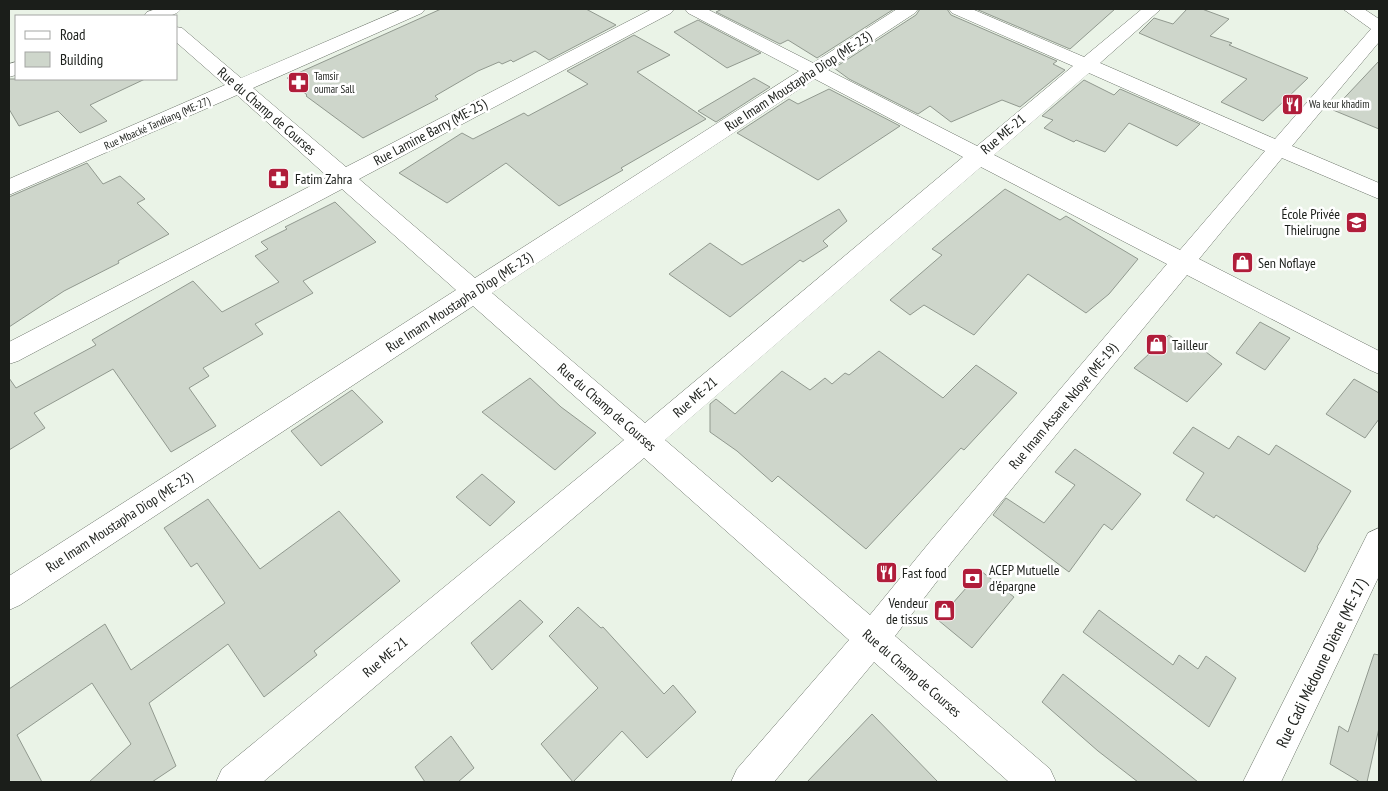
<svg xmlns="http://www.w3.org/2000/svg" width="1388" height="791" viewBox="0 0 1388 791" font-family="'PT Sans Narrow',sans-serif">
<rect width="100%" height="100%" fill="#eaf3e7"/>
<path fill="#ced6cb" stroke="#91998f" d="M441 9H586L616 25 549 60 535 51 513 62 511 60 502 64 499 62 478 71 435 96 438 99 363 138 306 96 307 95 287 78Z
M722 9H894L817 58 788 40 780 44 716 12Z
M920 9H947L951 15 1057 61 1053 64 1065 70 1020 107 1002 100 951 122 930 106 918 114 849 79 834 68 916 15Z
M976 9H1115L1070 49Z
M1187 9H1202L1229 19 1210 36 1232 43 1229 45 1308 78 1263 121 1221 102 1247 79 1139 33 1154 18 1173 24Z
M698 20 761 53 727 68 674 32Z
M634 35 670 55 637 72 706 119 621 168 623 170 559 206 506 163 447 203 399 173 462 133 473 139 524 113 528 116 588 84 567 71Z
M1379 61V129L1333 110Z
M754 78 770 87 716 122 698 111Z
M9 79H145L90 105 107 121 80 133 58 111 19 126 9 109Z
M1084 80 1114 95 1120 89 1200 124 1177 146 1129 123 1105 152 1076 140 1074 142 1044 128 1053 120 1042 116Z
M829 89 900 126 818 180 737 133 789 99 798 104Z
M87 163 103 184 120 176 145 199 137 203 169 234 118 261 119 263 64 291 9 327V197Z
M1005 189 1060 220 1066 216 1138 259 1109 294 1086 313 1028 274 974 335 924 305 910 315 890 300 942 255 932 249Z
M335 202 376 242 303 281 313 293 255 324 263 334 203 368 209 376 189 388 216 426 171 452 113 369 34 413 45 428 9 450V378L16 388 96 345 92 340 193 281 222 312 279 282 255 256 268 249 261 242 287 229 285 227Z
M839 209 847 221 823 241 828 246 803 262 800 260 730 317 669 274 710 243 742 265Z
M1260 322 1290 338 1265 370 1236 353Z
M1169 335 1191 351 1198 346 1222 364 1187 402 1134 368Z
M879 351 943 398 976 365 1017 393 964 450 961 448 866 549 778 476 772 482 737 451 710 432V404L716 399 735 414 782 371 810 390 825 378 832 384 845 373 849 375Z
M530 378 561 407 596 433 555 470 482 412Z
M1354 379 1379 393V419L1365 438 1326 414Z
M352 390 383 422 321 466 291 431Z
M1193 427 1229 449 1238 436 1269 455 1276 445 1351 491 1317 547 1318 548 1305 572 1216 515 1214 518 1186 500 1204 473 1173 453Z
M1075 449 1141 494 1112 530 1104 524 1069 572 993 515 1006 498 1044 523 1075 485 1055 472Z
M482 474 515 502 490 526 456 497Z
M208 499 260 569 339 511 400 581 314 651 317 655 264 697 228 644 149 703 176 766 152 782H89L131 744 92 683 17 735 42 782H9V689L105 624 131 670 225 603 197 563 191 567 164 528Z
M981 571 1014 597 972 648 938 620Z
M520 600 543 622 492 670 471 643Z
M578 607 601 628 603 627 664 694 673 685 696 712 647 758 622 731 573 782 541 744 598 688 549 636Z
M1099 610 1173 665 1179 655 1198 669 1206 656 1236 678 1209 727 1083 632Z
M1374 654 1379 655V728L1367 782H1360L1330 764 1339 726 1348 732Z
M1063 674 1198 782H1138L1098 751 1042 702Z
M872 714 938 782H807Z
M451 736 474 768 458 782H425L415 767Z"/>
<g fill="none" stroke-linecap="round" stroke-linejoin="round">
<defs>
<path id="street" d="M156 9H181C174 19 155 17 144 16L147 12Z
M402 9H425L422 13 253 88 346 167 652 9H674L671 13 359 179 475 278 799 71 688 13 685 9H707L813 63 897 9H918L915 13 828 70 977 146 1073 66 952 13 949 9H972L1084 57 1142 9H1161L1100 63 1275 139 1371 29 1343 9H1364L1379 19V42L1292 146 1379 183V199L1282 158 1199 259 1379 351V374L1370 370 1187 275 951 563 895 636 1050 769 1056 782H1009L874 662 774 782H731L737 769 849 640 644 458 263 782H216L222 769 624 440 473 306 20 605 9 610V576L456 290 342 189 18 361 9 364V342L328 177 237 95 9 195V179L225 85 176 42V27L182 28 241 78ZM1089 73 1265 151 1180 250 994 155ZM815 79 963 157 645 423 492 293ZM981 167 1167 264 929 543 870 615 665 440Z
M16 62V75L9 77V64Z
M1379 528V576L1281 782H1243L1368 533Z"/>
</defs>
<use href="#street" stroke="#6c746a" stroke-width="1"/>
<use href="#street" fill="#fff" fill-rule="evenodd"/>
</g>
<defs>
<symbol id="pharmacy-square" viewBox="-11 -11 22 22"><rect x="-9" y="-9" width="18" height="18" rx="4" fill="#b01d3a" stroke="#fff"/><path d="M-2-6h4v4h4v4h-4v4h-4v-4h-4v-4h4Z" fill="#fff"/></symbol>
<symbol id="restaurant-square" viewBox="-11 -11 22 22"><rect x="-9" y="-9" width="18" height="18" rx="4" fill="#b01d3a" stroke="#fff"/><path d="M-5-6h1v4h1v-4h1v4h1v-4h1v5L-1.5 .5V6h-2V.5L-5-1ZM5-6V6H3V1.5H1.5Q1.5-4 5-6Z" fill="#fff"/></symbol>
<symbol id="school-square" viewBox="-11 -11 22 22"><rect x="-9" y="-9" width="18" height="18" rx="4" fill="#b01d3a" stroke="#fff"/><path d="M0-5L7-2L0 1L-7-2ZM-4 1L0 2.5L4 1V4Q0 6-4 4Z" fill="#fff"/></symbol>
<symbol id="shop-square" viewBox="-11 -11 22 22"><rect x="-9" y="-9" width="18" height="18" rx="4" fill="#b01d3a" stroke="#fff"/><path d="M-5-2.5h2.3a2.7 3.5 0 0 1 5.4 0H5L5.5 6h-11ZM-1.5-2.5h3a1.5 2.3 0 0 0-3 0Z" fill="#fff"/></symbol>
<symbol id="bank-square" viewBox="-11 -11 22 22"><rect x="-9" y="-9" width="18" height="18" rx="4" fill="#b01d3a" stroke="#fff"/><path d="M-6-4H6V4H-6ZM0-2.3a2.3 2.3 0 1 0 0 4.6a2.3 2.3 0 1 0 0-4.6Z" fill="#fff"/></symbol>
</defs>
<g fill-rule="evenodd">
<use href="#pharmacy-square" x="286" y="70" width="25" height="25"/>
<use href="#restaurant-square" x="1280" y="92" width="25" height="25"/>
<use href="#pharmacy-square" x="266" y="166" width="25" height="25"/>
<use href="#school-square" x="1344" y="210" width="25" height="25"/>
<use href="#shop-square" x="1230" y="250" width="25" height="25"/>
<use href="#shop-square" x="1144" y="332" width="25" height="25"/>
<use href="#restaurant-square" x="874" y="560" width="25" height="25"/>
<use href="#bank-square" x="960" y="566" width="25" height="25"/>
<use href="#shop-square" x="932" y="598" width="25" height="25"/>
</g>
<g text-anchor="middle" stroke-width="5" stroke-linejoin="round" paint-order="stroke">
<g font-size="11" fill="#1b1e1a" stroke="#fff" text-anchor="start">
<text x="314" y="80">Tamsir<tspan x="314" dy="13">oumar Sall</tspan></text>
<text x="1309" y="108">Wa keur khadim</text>
</g>
<g font-size="11" fill="#1b1e1a" stroke="#fff">
<text transform="translate(157 123) rotate(-24)" y="4">Rue Mbacké Tandiang (ME-27)</text>
</g>
<g font-size="14" fill="#1b1e1a" stroke="#fff">
<text transform="translate(798 81) rotate(-33)" y="5">Rue Imam Moustapha Diop (ME-23)</text>
<text transform="translate(267 111) rotate(41)" y="5">Rue du Champ de Courses</text>
<text transform="translate(430 132) rotate(-28)" y="5">Rue Lamine Barry (ME-25)</text>
<text transform="translate(1003 134) rotate(-40)" y="5">Rue ME-21</text>
<text transform="translate(459 302) rotate(-33)" y="5">Rue Imam Moustapha Diop (ME-23)</text>
<text transform="translate(695 397) rotate(-41)" y="5">Rue ME-21</text>
<text transform="translate(1063 406) rotate(-50)" y="5">Rue Imam Assane Ndoye (ME-19)</text>
<text transform="translate(607 407) rotate(41)" y="5">Rue du Champ de Courses</text>
<text transform="translate(119 522) rotate(-33)" y="5">Rue Imam Moustapha Diop (ME-23)</text>
<text transform="translate(385 657) rotate(-40)" y="5">Rue ME-21</text>
<text transform="translate(912 673) rotate(41)" y="5">Rue du Champ de Courses</text>
</g>
<g font-size="14" fill="#1b1e1a" stroke="#fff" text-anchor="start">
<text x="295" y="184">Fatim Zahra</text>
<text x="1340" y="219" text-anchor="end">École Privée<tspan x="1340" dy="16">Thielirugne</tspan></text>
<text x="1258" y="268">Sen Noflaye</text>
<text x="1172" y="350">Tailleur</text>
<text x="989" y="575">ACEP Mutuelle<tspan x="989" dy="16">d'épargne</tspan></text>
<text x="902" y="578">Fast food</text>
<text x="928" y="608" text-anchor="end">Vendeur<tspan x="928" dy="16">de tissus</tspan></text>
</g>
<g font-size="16" fill="#1b1e1a" stroke="#fff">
<text transform="translate(1321 663) rotate(-64)" y="6">Rue Cadi Médoune Diène (ME-17)</text>
</g>
</g>
<rect width="1388" height="791" fill="none" stroke="#1b1e1a" stroke-width="20"/>
<rect x="15" y="15" width="162" height="65" fill="#ffffff" stroke="#a4a5a3"/>
<rect x="25" y="31" width="25" height="8" fill="#ffffff" stroke="#a4a5a3"/>
<text x="60" y="40" font-size="15" fill="#1b1e1a">Road</text>
<rect x="25" y="52" width="25" height="15" fill="#ced6cb" stroke="#a4a5a3"/>
<text x="60" y="65" font-size="15" fill="#1b1e1a">Building</text>
</svg>
